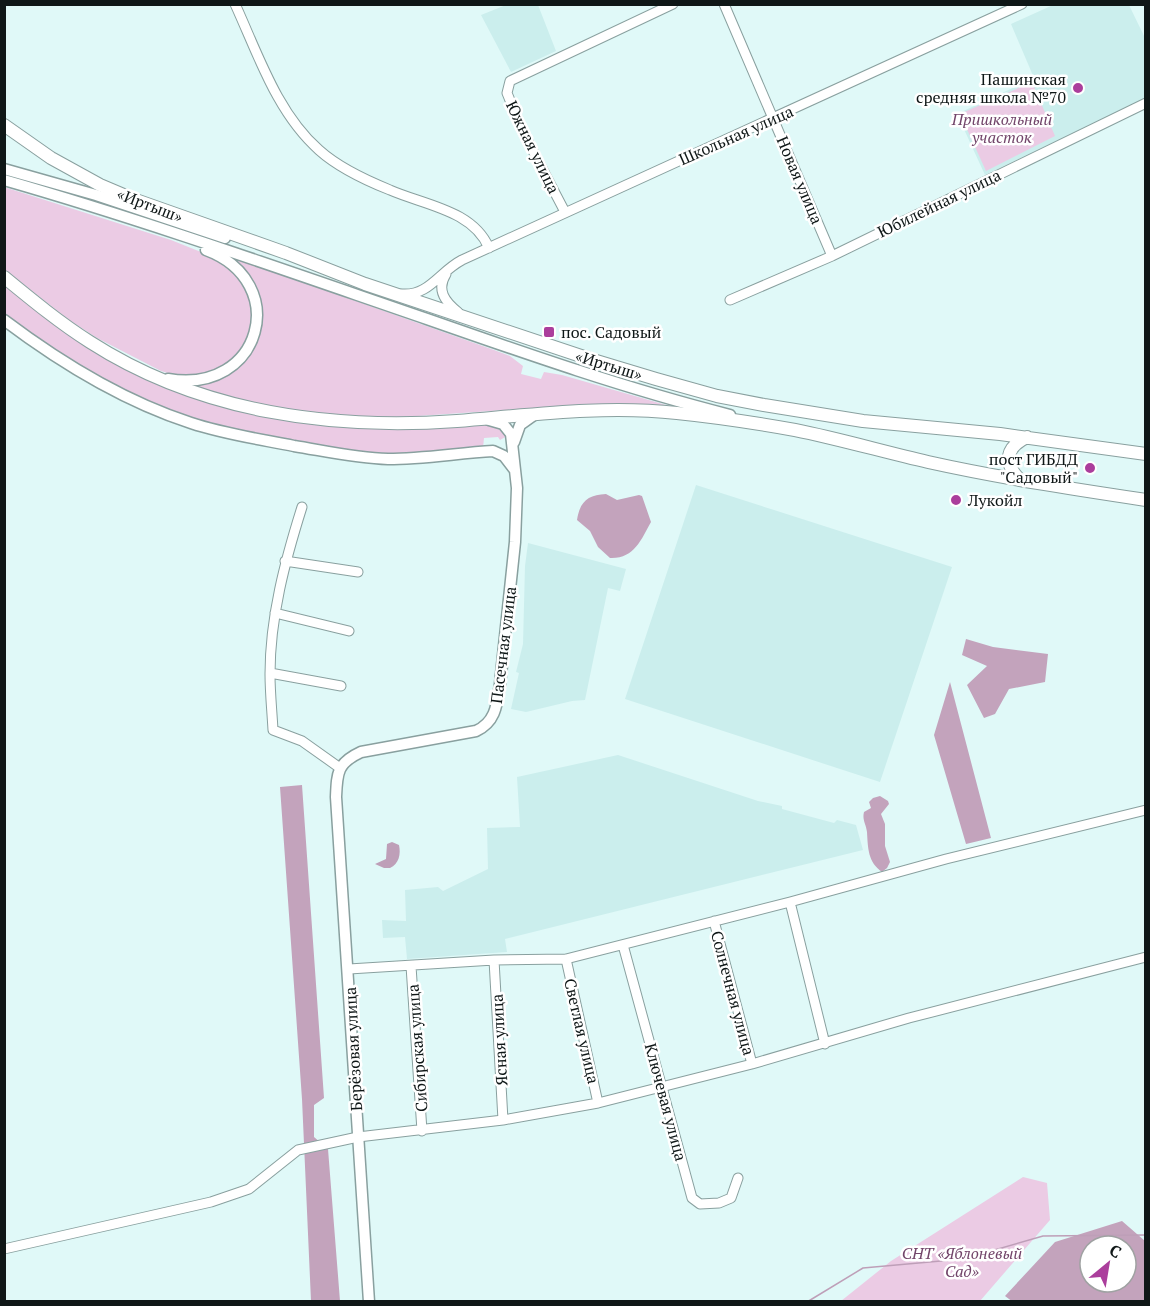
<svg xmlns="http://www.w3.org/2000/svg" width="1150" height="1306" viewBox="0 0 1150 1306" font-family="'PT Serif',serif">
<rect width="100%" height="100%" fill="#e0f9f8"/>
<path fill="#cbeeed" d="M506 5H538L556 51 511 72 481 15Z
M1053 5H1129L1145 38V99L985 175 957 114 1034 78 1011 24Z
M696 485 952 567 880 782 625 699Z
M528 543 626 569 620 591 608 588 585 700 572 701 526 712 511 709 519 673 516 672 523 644 525 566Z
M618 755 758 801 782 806V809L834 823 837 820 856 825 863 850 505 939 507 952 407 959 405 937 383 938 382 920 406 921 405 890 438 887 443 891 488 869 487 828 520 827 517 777Z"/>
<path fill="#ebcbe4" d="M1032 82 1055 136 986 171 960 114Z
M4 187 171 240 221 260 244 283 252 309 248 340 230 364 207 375 180 377 161 371 97 338 69 320 5 270Z
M232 257 494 350 510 356 523 366 521 374 541 379 544 372 562 375 673 407 579 405 374 419 303 413 218 395 191 385C210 382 233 377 244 360 249 352 251 341 253 333 260 316 264 307 256 289 250 273 238 267 232 257Z
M4 285 63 330 254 414 490 423 501 427 507 436 500 440 498 437 484 438 483 448C453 450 417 456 387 455 353 453 318 446 284 439 242 431 200 424 161 407 104 384 53 351 5 315Z
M1023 1177 1047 1183 1050 1220 980 1301H841L891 1261Z"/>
<path fill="#c3a3bc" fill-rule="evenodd" d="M606 494 617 500 639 495 642 496 651 522C641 540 634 559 610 558L598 547 590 531 577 520C580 501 588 495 606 494Z
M966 639 993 647 1048 654 1045 682 1009 689 995 714 984 718 967 685 987 666 962 655Z
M950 682 991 838 966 844 934 735Z
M302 785 324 1098 314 1105V1137L328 1149 340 1301H311L302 1099 280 787Z
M880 796 888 801 889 804 881 814 885 824V846L890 862 887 868 882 872C868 862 868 849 867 832 866 824 862 820 864 812L871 808 869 802 873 798Z
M1122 1221 1145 1241V1301L1013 1302 1005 1296 1055 1242ZM1090 1246H1126V1282H1090Z"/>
<path fill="#be9fb8" d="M392 842 399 845C401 854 399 864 390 868H384L375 864 386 859 387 844Z"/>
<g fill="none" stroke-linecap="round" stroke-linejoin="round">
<path stroke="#be9fb8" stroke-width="1.5" d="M807 1302 863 1268 963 1259 1043 1236 1146 1235"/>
<defs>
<path id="minor" d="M235 4C258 54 277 113 319 150 339 168 365 180 390 190 424 205 473 210 489 248
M724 4 832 256
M565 212 523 132 507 93 510 81 673 4
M446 274C436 290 445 302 458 312
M402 294C429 296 439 272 462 260L1022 4
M730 300 832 256 1146 103
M302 507C285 561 270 617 270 674 270 693 272 711 273 730L302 741 340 768
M285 561 358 572
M275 613 349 631
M270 673 341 686
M790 902 825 1044
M714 921 752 1064
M623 945 692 1198 700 1204 719 1203 731 1198 738 1178
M566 959 598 1103
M494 960 503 1120
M411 966 422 1131
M349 969 494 960 566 959 790 902 946 859 1146 810
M4 1249 211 1202 249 1189 298 1150 358 1137 503 1120 598 1103 752 1064 909 1018 1146 957"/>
<path id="major" d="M4 169 96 195 225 238
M4 180C147 221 287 271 427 319 527 354 627 389 730 415
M4 320C61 363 123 401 191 423 224 434 259 439 294 446 325 451 356 458 388 459 423 459 458 453 493 451L504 456 514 469
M168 379C262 395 292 282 206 250
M514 442 520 425 534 415
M369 1302 336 797C337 773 337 763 361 752L476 731C496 722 497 704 500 684L515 542 517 488 511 434 503 424 489 420"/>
<path id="highway" d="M4 125 51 158 100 185 133 199 286 253 365 284 593 360 656 379 717 396 764 405 863 421 1000 434 1146 454
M4 277C32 300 60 323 90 342 199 412 330 430 457 421 530 415 603 405 677 413 716 417 756 423 795 430 840 439 884 452 928 462 1000 478 1073 489 1146 500
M1020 480C1003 463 1005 448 1027 437"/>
</defs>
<use href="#minor" stroke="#89a09f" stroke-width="11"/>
<use href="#major" stroke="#89a09f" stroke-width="13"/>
<use href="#highway" stroke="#89a09f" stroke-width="14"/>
<use href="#minor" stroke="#fff" stroke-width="9"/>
<use href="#major" stroke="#fff" stroke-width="10"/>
<use href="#highway" stroke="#fff" stroke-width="12"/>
</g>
<g fill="#ab3e9c" stroke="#fff" stroke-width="2">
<circle cx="1078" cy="88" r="6"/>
<rect x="543" y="326" width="12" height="12" rx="3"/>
<circle cx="1090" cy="468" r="6"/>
<circle cx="956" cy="500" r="6"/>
</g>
<g text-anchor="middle" stroke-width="5" stroke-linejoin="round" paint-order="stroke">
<g font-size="16" fill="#0f1717" stroke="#fff" text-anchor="end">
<text x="1066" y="85">Пашинская<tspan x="1066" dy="18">средняя школа №70</tspan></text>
<text x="561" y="338" text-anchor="start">пос. Садовый</text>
<text x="1078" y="465">пост ГИБДД<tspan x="1078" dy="18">"Садовый"</tspan></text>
<text x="968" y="506" text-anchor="start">Лукойл</text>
</g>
<g font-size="16" font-style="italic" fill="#72456a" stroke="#fff">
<text x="1002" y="125">Пришкольный<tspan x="1002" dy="18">участок</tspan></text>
<text x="962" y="1259">СНТ «Яблоневый<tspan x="962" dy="18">Сад»</tspan></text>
</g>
<g font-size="16" fill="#0f1717" stroke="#fff">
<text transform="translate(736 135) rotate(-24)" y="6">Школьная улица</text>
<text transform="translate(533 147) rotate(64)" y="6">Южная улица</text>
<text transform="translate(800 180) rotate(67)" y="6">Новая улица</text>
<text transform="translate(939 203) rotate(-26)" y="6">Юбилейная улица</text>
<text transform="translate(150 205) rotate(21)" y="6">«Иртыш»</text>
<text transform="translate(609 365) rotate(17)" y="6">«Иртыш»</text>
<text transform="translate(503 645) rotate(-83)" y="6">Пасечная улица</text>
<text transform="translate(733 993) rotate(75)" y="6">Солнечная улица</text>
<text transform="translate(582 1031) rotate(77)" y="6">Светлая улица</text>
<text transform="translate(499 1040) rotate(-93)" y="6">Ясная улица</text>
<text transform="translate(417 1048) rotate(-94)" y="6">Сибирская улица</text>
<text transform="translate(353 1049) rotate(-93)" y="6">Берёзовая улица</text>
<text transform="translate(666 1102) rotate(75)" y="6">Ключевая улица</text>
</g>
</g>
<rect width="1150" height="1306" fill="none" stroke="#0f1717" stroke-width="12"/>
<g transform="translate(1108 1264) rotate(30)"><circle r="28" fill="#ffffff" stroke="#9fa2a2" stroke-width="1.5"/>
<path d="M0-4.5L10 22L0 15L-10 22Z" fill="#ab3e9c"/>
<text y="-9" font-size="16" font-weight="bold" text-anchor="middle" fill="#0f1717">С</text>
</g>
</svg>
